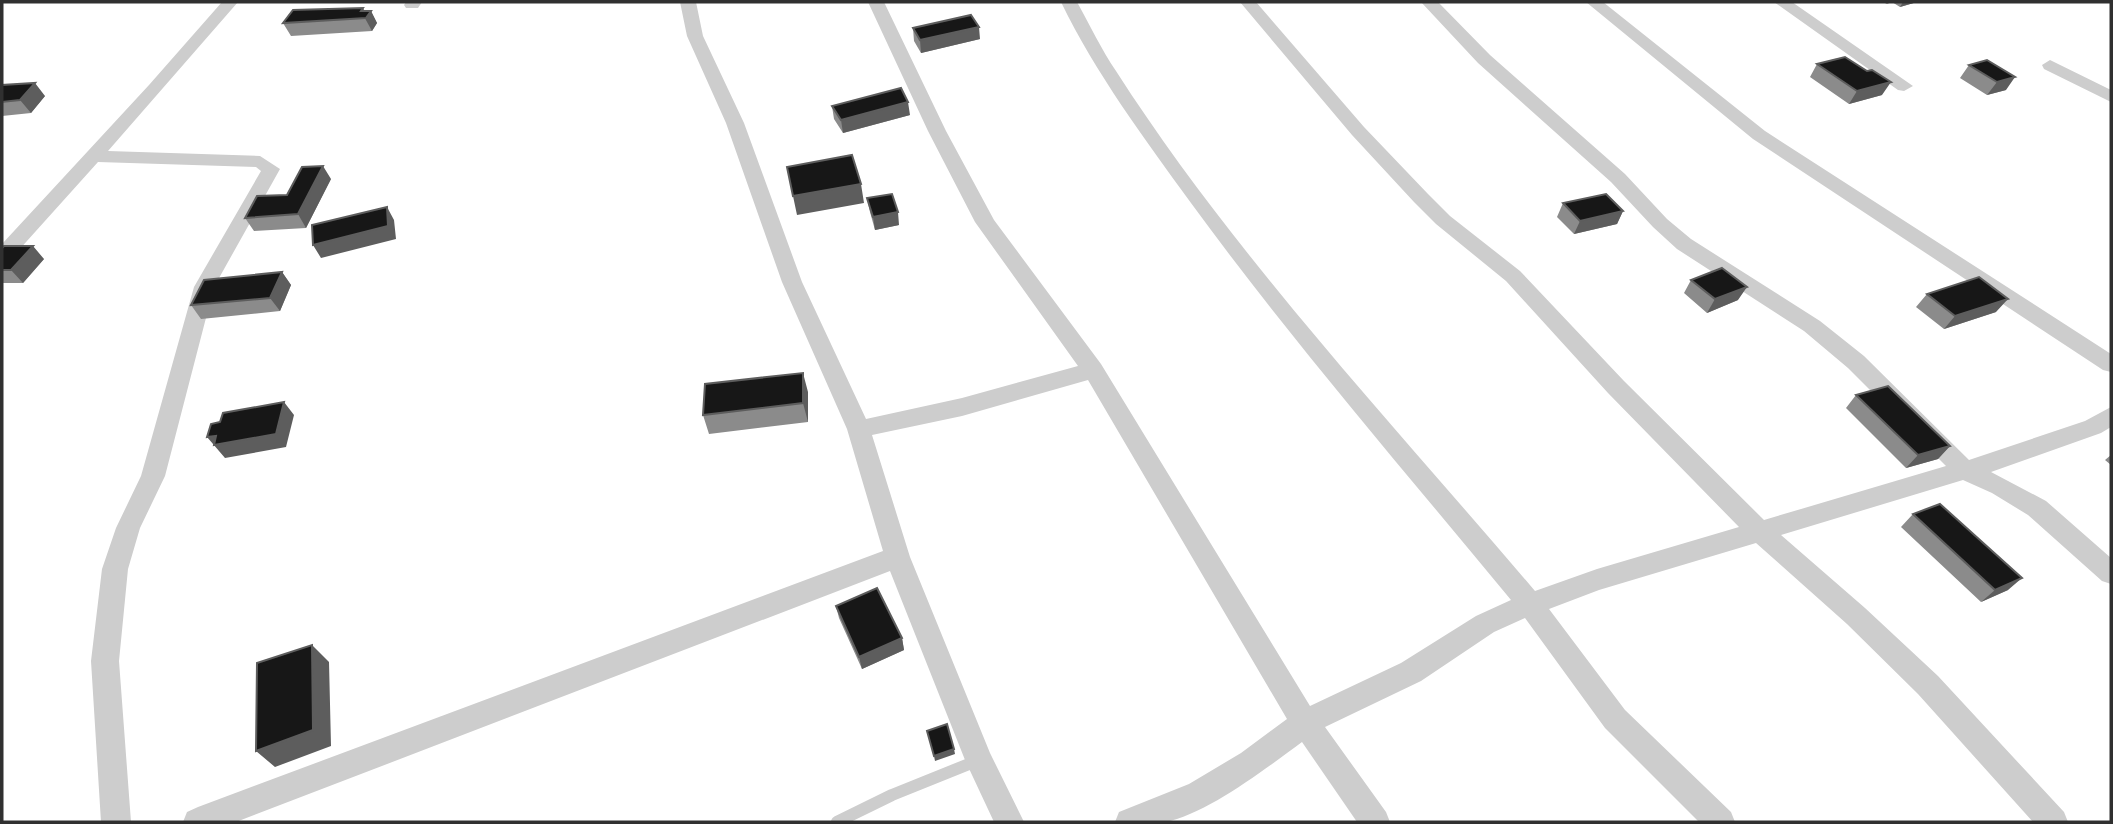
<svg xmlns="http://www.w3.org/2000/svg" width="2113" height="824" viewBox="0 0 2113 824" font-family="'PT Sans Narrow',sans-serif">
<rect width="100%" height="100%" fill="#fff"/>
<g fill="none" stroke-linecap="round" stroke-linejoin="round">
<path stroke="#cdcdcd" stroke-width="12" d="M837 822 892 795 979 760"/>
<path fill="#cdcdcd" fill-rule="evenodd" d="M222 2H238L108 151 260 156 280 169 214 287 165 476 140 528 128 569 119 661 131 822H101L91 661 102 569 116 528 141 476 194 287 261 171 256 167 98 162 9 261 2 263V244L149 85Z
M406 2H422L418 8H406L404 5Z
M680 2H696L703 36 744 123 802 282 866 419 962 398 1078 366 975 222 928 131 868 2H884L946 131 994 220 1101 364 1310 706 1401 663 1476 616 1511 600C1403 469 1291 340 1191 203 1144 138 1096 74 1061 2H1077C1090 25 1101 49 1116 71 1234 255 1393 424 1535 591L1597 569 1739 527 1608 393 1506 281 1436 224 1414 202 1352 135 1240 2H1256L1364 127 1428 194 1450 216 1520 271 1624 381 1764 520 1946 466 1848 368 1804 331 1677 249 1653 227 1611 182 1478 63 1421 2H1438L1490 55 1625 174 1667 219 1691 239 1820 321 1864 356 1969 460 2085 421 2111 407V427L2101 433 1991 472 2046 501 2111 558V584L2102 581 2028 515 1992 493 1963 480 1781 535 1865 608 1938 676 2064 812 2068 822H2033L1918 694 1847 624 1756 543 1599 590 1549 609 1625 710 1731 812 1735 822H1699L1605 728 1525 618 1494 632 1421 681 1325 727 1386 812 1390 822H1357L1302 742C1268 767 1206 815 1165 822 1149 824 1131 822 1115 822L1119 812 1189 784 1241 753 1287 719 1088 380 962 416 872 435 910 557 990 753 1024 822H994L965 760 890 571 236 822H183L187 812 198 807 883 551 847 429 782 282 726 123 687 36Z
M1586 2H1603L1765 131 2111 354V372L2103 370 1753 139Z
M1774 2H1792L1913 86 1904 91 1898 90Z
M2050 60 2111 90V102L2044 69 2042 65Z"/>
</g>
<path fill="#8b8b8b" d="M1883 2H1917L1900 7 1892 2 1887 4Z
M365 11H371L377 23 372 31 291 36 283 23Z
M913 28 980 39 921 53 914 41Z
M1987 60 2006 90 1987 95 1960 78 1969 65Z
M1817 64 1882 95 1849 104 1810 77Z
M2 85 45 96 31 113 2 116Z
M832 106 910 115 843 133 834 119Z
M331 179 306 228 254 231 245 218 287 195Z
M867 198 899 225 875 230 870 212Z
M1563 203 1623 211 1617 224 1574 234 1557 217Z
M2 248 44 259 23 283H2Z
M282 272 291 285 280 311 201 319 191 305Z
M1691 280 1738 300 1707 313 1684 293Z
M1927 294 1996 312 1944 329 1916 307Z
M808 392V422L709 434 703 415Z
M1856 395 1950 446 1938 459 1906 468 1846 408Z
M2111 455V465L2105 460Z
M1913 514 2008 590 1981 602 1901 527Z
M836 606 902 638 904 650 862 669 839 618Z"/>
<path fill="#5d5d5d" d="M1903 2H1917L1900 7Z
M363 8 367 16 371 11 377 23 372 31 361 11Z
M979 27 980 39 921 53 920 40Z
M2015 77 2006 90 1987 95 1997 82Z
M1891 82 1882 95 1849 104 1857 91Z
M35 83 45 96 31 113 20 100Z
M908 102 910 115 843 133 841 120Z
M323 166 331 179 306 228 298 214Z
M861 184 864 203 797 215 793 196Z
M387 207 394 220 396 239 321 258 313 245Z
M1623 211 1617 224 1574 234 1580 221Z
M898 212 899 225 875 230 873 217Z
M33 246 44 259 23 283 11 270Z
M282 272 291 285 280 311 270 298Z
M1747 287 1738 300 1707 313 1715 299Z
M2008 299 1996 312 1944 329 1955 316Z
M803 373 808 392V422L803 403Z
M284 402 294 415 286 447 225 458 207 437 216 436Z
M1950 446 1938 459 1906 468 1918 455Z
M2022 578 2008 590 1981 602 1995 590Z
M902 638 904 650 862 669 859 657Z
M312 645 329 662 331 746 275 767 256 751Z
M954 749 955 754 935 761 934 756Z"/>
<path fill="#171717" stroke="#5d5d5d" stroke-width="2" d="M363 8 361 11H371L366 18 283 23 293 10Z
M971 15 979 27 920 40 913 28Z
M1845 57 1867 71 1872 70 1891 82 1857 91 1817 64Z
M1987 60 2015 77 1997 82 1969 65Z
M35 83 20 100 2 102V85Z
M901 88 908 102 841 120 832 106Z
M852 155 861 184 793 196 787 167Z
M323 166 298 214 245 218 257 196 287 195 302 167Z
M892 194 898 212 873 217 867 198Z
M1606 194 1623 211 1580 221 1563 203Z
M387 207 388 226 313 245 312 225Z
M4 246H33L11 270H2V248Z
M1722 268 1747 287 1715 299 1691 280Z
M282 272 270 298 191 305 204 280Z
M1979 277 2008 299 1955 316 1927 294Z
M803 373V403L703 415 705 384Z
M1888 386 1950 446 1918 455 1856 395Z
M284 402 276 434 214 445 216 436 207 437 211 424 220 422 223 413Z
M1940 504 2022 578 1995 590 1913 514Z
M877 588 902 638 859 657 836 606Z
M312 645 313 730 256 751 257 663Z
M947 724 954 749 934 756 927 731Z"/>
<rect width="2113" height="824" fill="none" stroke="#303030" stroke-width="7"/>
</svg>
